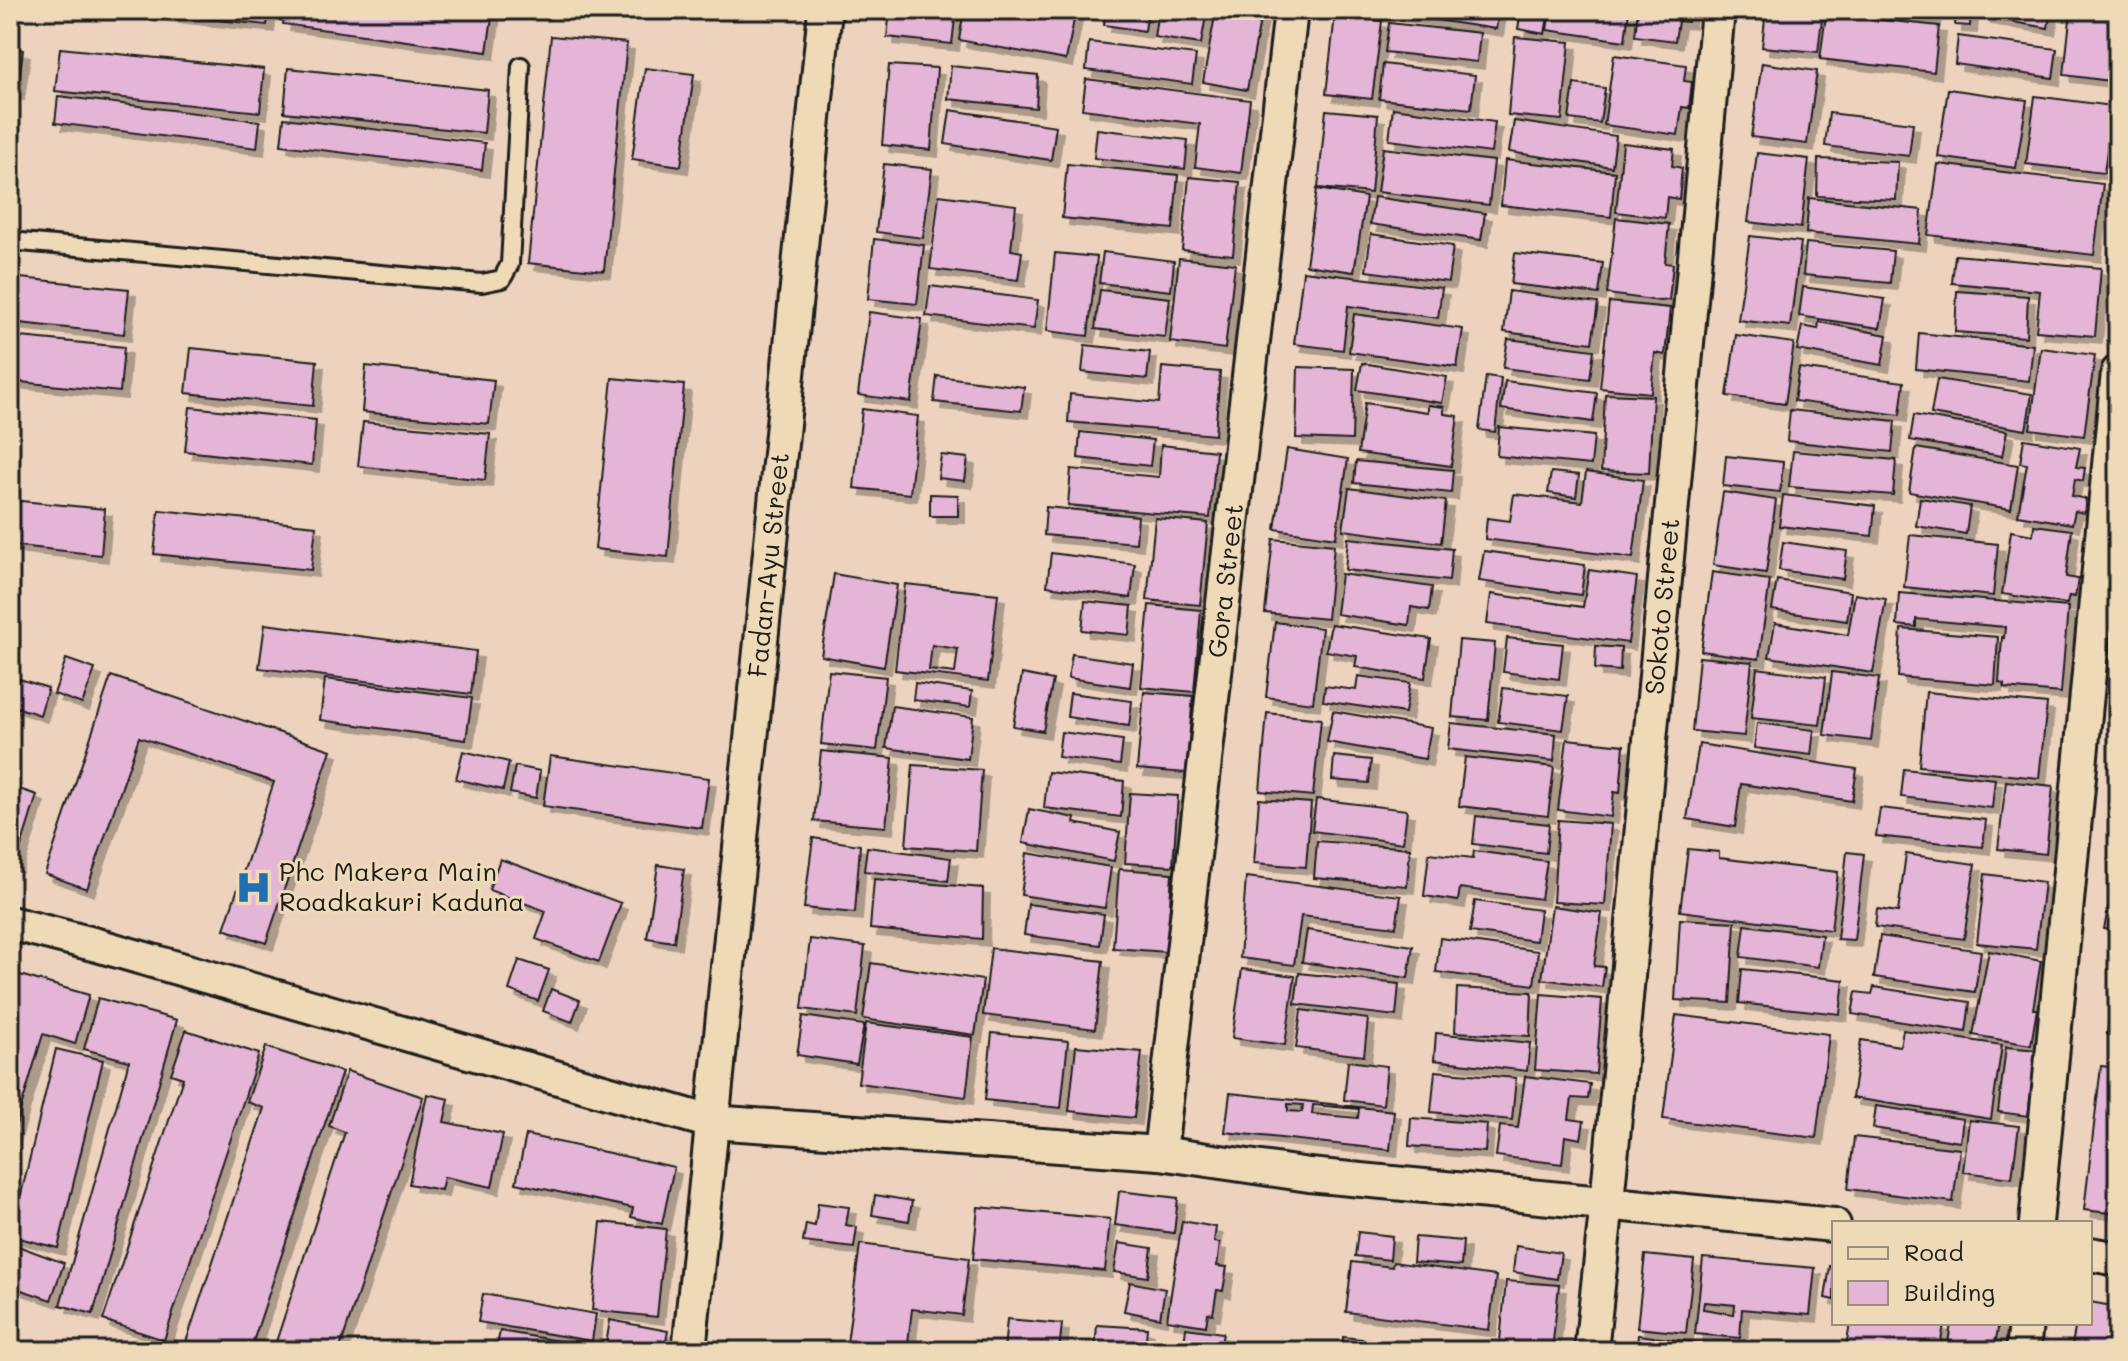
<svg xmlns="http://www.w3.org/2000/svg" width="2128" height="1361" viewBox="0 0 2128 1361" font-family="Mali,sans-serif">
<defs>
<filter id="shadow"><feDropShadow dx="7" dy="7" stdDeviation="0" flood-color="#0004"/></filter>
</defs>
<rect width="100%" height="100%" fill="#edd3be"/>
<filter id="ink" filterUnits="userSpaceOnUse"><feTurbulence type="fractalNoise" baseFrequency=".0125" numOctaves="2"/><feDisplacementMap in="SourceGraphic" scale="16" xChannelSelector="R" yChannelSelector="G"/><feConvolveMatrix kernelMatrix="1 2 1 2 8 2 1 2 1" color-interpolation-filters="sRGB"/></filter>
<g filter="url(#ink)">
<path fill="#e4b5d6" stroke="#1c1c1c" stroke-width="2" fill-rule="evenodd" filter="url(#shadow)" d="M118 10H269L267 25Z
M285 10H493L487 52 283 24Z
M890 10H956L952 44 887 37Z
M964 10H1076L1066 60 959 40Z
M1106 10H1148L1145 31 1104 25Z
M1158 10H1207L1201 44 1154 37Z
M1216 10H1262L1247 90 1203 82Z
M1336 10H1387L1386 16Z
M1397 10H1499L1496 29 1396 14Z
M1521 10 1549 11 1545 34 1518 29Z
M1550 10H1629L1625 41 1547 30Z
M1638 10H1689L1688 22 1678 21 1675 41 1635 36Z
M1766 10H1823L1818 52 1762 47Z
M1852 10H1934L1933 20Z
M1956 10H1971L1970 26 1955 25Z
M1985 10H2051L2048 28 1984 17Z
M2071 10H2118V82L2064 75Z
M1826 14 1939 26 1934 72 1820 59Z
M1335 15 1382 21 1372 99 1326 94Z
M1389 23 1480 33 1477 62 1385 52Z
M551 36 627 43 604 271 528 263Z
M1958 36 2057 49 2053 78 1955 64Z
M1515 37 1570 42 1562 120 1508 115Z
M1089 42 1196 55 1192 84 1086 70Z
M10 48 23 50 17 93 10 92Z
M60 48 264 69 260 112 55 91Z
M1614 55 1686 65 1684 81 1692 82 1689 108 1682 107 1678 135 1604 125Z
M1762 63 1817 71 1807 144 1751 137Z
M1383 64 1475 75 1471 109 1379 99Z
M889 65 937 68 931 150 882 145Z
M951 66 1038 75 1036 108 948 99Z
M288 68 488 90 484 133 284 112Z
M645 68 694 74 681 166 632 159Z
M1086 79 1250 100 1241 173 1195 167 1200 124 1082 109Z
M1574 84 1605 88 1600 123 1569 119Z
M1948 89 2027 100 2016 168 1938 157Z
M58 96 260 121 257 148 55 123Z
M2035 96 2113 106 2104 173 2026 164Z
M1393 108 1495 122 1491 153 1389 140Z
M950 110 1056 126 1051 160 945 144Z
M1326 110 1378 115 1371 193 1318 188Z
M1829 113 1913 123 1909 156 1825 146Z
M284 118 485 143 482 170 281 145Z
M1514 121 1616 136 1612 167 1509 152Z
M1097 129 1188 140 1185 169 1094 158Z
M1623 143 1674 149 1672 166 1682 168 1679 199 1667 197 1665 218 1616 212Z
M1383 148 1494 161 1489 205 1377 192Z
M1757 153 1809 159 1801 228 1748 222Z
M1818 159 1898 162 1896 200 1817 196Z
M1505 160 1615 172 1611 217 1501 205Z
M884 164 932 169 923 238 876 232Z
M1067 164 1178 175 1173 229 1062 218Z
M1938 164 2103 184 2094 255 1928 235Z
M1189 177 1240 182 1233 255 1182 250Z
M1317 189 1366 197 1354 272 1306 265Z
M939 195 1016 205 1011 250 1022 252 1018 280 930 269Z
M1374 197 1485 213 1481 240 1370 224Z
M1809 198 1922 210 1919 244 1806 233Z
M1616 218 1669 224 1665 263 1673 264 1669 300 1660 301 1607 294Z
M1371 234 1453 246 1448 282 1366 271Z
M1750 236 1801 242 1790 326 1738 320Z
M874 239 924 245 917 304 868 299Z
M1806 243 1893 251 1890 283 1803 275Z
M1103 252 1174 261 1171 291 1099 283Z
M1055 253 1097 257 1088 336 1047 331Z
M1515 253 1603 263 1599 294 1511 284Z
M1955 255 2101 268 2095 336 2036 331 2040 291 1952 283Z
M1179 258 1235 264 1225 349 1170 342Z
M1303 271 1442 288 1438 318 1348 306 1343 350 1294 344Z
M10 277 129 289 124 334 10 322Z
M930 286 1038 300 1034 329 926 316Z
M1803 287 1885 299 1880 328 1799 316Z
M1100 290 1170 298 1165 337 1095 329Z
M1509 291 1598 303 1592 343 1504 332Z
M1957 291 2028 296 2026 337 1955 332Z
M1609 302 1670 308 1665 355 1655 353 1651 393 1600 388Z
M869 312 922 319 911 402 858 395Z
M1354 314 1463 329 1457 367 1349 352Z
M1819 322 1887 335 1882 365 1797 350 1802 326 1818 329Z
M1919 333 2033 345 2029 381 1916 369Z
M1736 335 1794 343 1785 404 1727 396Z
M10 336 124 347 120 392 10 381Z
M1508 339 1594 350 1590 379 1503 368Z
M1085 345 1150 352 1147 379 1082 372Z
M191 348 317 361 313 406 186 393Z
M2041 348 2095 355 2084 436 2030 429Z
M1362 363 1447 377 1442 403 1357 390Z
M366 366 494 380 489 424 362 412Z
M1162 367 1220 372 1215 435 1068 422 1070 394 1159 403Z
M1298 367 1354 369 1352 440 1296 438Z
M1799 368 1904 382 1900 415 1794 401Z
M937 376 1024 387 1021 411 934 402Z
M1486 376 1501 378 1495 432 1479 430Z
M612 378 684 385 668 557 595 549Z
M1937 379 2032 394 2026 430 1931 414Z
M1505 381 1597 393 1593 422 1501 409Z
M1605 394 1653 396 1649 473 1601 471Z
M1365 403 1428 412V405L1444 407V414L1458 416 1451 466 1358 453Z
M190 407 316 420 312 465 185 451Z
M862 409 918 416 910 494 854 488Z
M1790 410 1895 421 1892 452 1787 441Z
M1914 415 2007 431 2002 456 1910 440Z
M363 422 490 434 485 480 358 466Z
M1499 427 1594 436 1591 465 1497 456Z
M1080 432 1153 440 1150 466 1078 458Z
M2024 439 2080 448 2076 467 2085 468 2083 481 2075 479 2072 496 2086 499 2084 513 2075 511 2072 524 2018 515 2027 464 2020 463Z
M1161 445 1216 451 1210 518 1068 505 1071 469 1159 477Z
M1916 448 2018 465 2011 509 1909 492Z
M1287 449 1348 459 1336 538 1275 529Z
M1793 451 1896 460 1893 495 1789 487Z
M941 455 968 458 965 481 938 478Z
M1726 456 1783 462 1780 492 1723 486Z
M1356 461 1453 470 1451 493 1354 483Z
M1551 472 1579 475 1576 497 1548 493Z
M1586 472 1643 480 1633 558 1485 539 1487 518 1510 521 1514 494 1582 502Z
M1349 488 1446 501 1441 543 1343 530Z
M1723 492 1776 500 1766 573 1713 565Z
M930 494 958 495V516H930Z
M1783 495 1875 506 1872 536 1779 526Z
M1920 498 1970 506 1966 534 1916 526Z
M10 500 105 509 101 555 10 545Z
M1046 507 1138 516 1136 543 1044 535Z
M159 510 316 526 311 570 154 554Z
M1155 518 1208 523 1200 605 1147 600Z
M2034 525 2072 530 2066 577 2078 579 2075 597 2069 596 2067 604 2002 594 2011 531 2033 535Z
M1910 535 1998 544 1993 596 1904 587Z
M1348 538 1452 549 1449 581 1345 570Z
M1273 539 1334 545 1327 619 1265 613Z
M1783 542 1847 551 1843 579 1779 570Z
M1484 551 1585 565 1581 595 1479 581Z
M1051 553 1135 564 1131 598 1047 586Z
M1589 570 1637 577 1628 643 1487 624 1491 594 1583 607Z
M1712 572 1770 580 1759 659 1701 651Z
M834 574 897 585 884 667 821 656Z
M1341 574 1432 587 1429 610 1411 607 1409 625 1336 614Z
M1777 580 1851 592 1847 621 1772 610Z
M905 584 998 594 988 681 895 670ZM932 645 958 649 955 673 929 670Z
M1899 593 2068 607 2061 693 2004 688V684L1999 683 2002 637 2004 638 2005 627 1916 619V627L1897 625Z
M1855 594 1886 599 1873 673 1769 657 1775 623 1848 635Z
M1085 601 1132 606 1129 635 1082 630Z
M1149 605 1201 610 1194 692 1141 687Z
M1275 622 1322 628 1313 703 1266 697Z
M265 624 476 651 471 694 259 668Z
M1331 624 1431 639 1425 678 1355 667 1357 656 1326 651Z
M1901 629 1998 637 1995 685 1898 677Z
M1507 638 1563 644 1559 679 1503 672Z
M1459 640 1495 643 1488 720 1452 717Z
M1596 646 1621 648 1620 671 1595 669Z
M1072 654 1133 663 1130 687 1068 678Z
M1699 657 1752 662 1744 736 1692 731Z
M66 659 95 669 82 704 54 694Z
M1757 668 1826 677 1820 725 1751 718Z
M829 671 886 677 877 750 821 744Z
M1832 672 1879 678 1871 741 1824 735Z
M1022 674 1053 680 1043 731 1013 726Z
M10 676 48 688 40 715 10 705Z
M111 676 331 750 266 943 224 929 274 782 139 737 87 889 45 874Z
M1358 676 1410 683 1405 713 1323 701 1325 686 1356 690Z
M325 679 472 698 466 740 320 720Z
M915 683 972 691 970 707 913 700Z
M1503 688 1568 696 1563 730 1498 722Z
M1144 692 1193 696 1186 773 1137 769Z
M1926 692 2047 704 2039 778 1919 766Z
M1070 693 1132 701 1129 726 1067 717Z
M892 706 973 717 968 759 886 748Z
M1333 711 1431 728 1425 759 1327 742Z
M1267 713 1321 719 1313 796 1260 791Z
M1451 723 1556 734 1554 761 1448 749Z
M1757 723 1814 730 1811 755 1754 748Z
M1061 732 1123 740 1120 765 1058 757Z
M1567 739 1624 745 1620 793 1614 792 1611 817 1558 810Z
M1699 744 1857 769 1852 801 1741 784 1735 827 1687 819Z
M463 751 509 762 503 790 456 779Z
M821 751 893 758 886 827 814 821Z
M550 756 709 778 702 828 543 806Z
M1334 756 1371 760 1369 783 1332 780Z
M1465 757 1554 767 1548 816 1459 806Z
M913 765 982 770 976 851 906 846Z
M515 766 540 771 536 798 510 793Z
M1904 769 1995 779 1992 808 1901 797Z
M1048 772 1124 781 1121 817 1044 808Z
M2006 781 2053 786 2046 854 1998 849Z
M10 786 37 795 15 866 10 864Z
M1130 793 1178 796 1173 866 1125 863Z
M1259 799 1311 803 1306 867 1254 863Z
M1316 799 1407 810 1403 843 1312 831Z
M1880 808 1986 820 1983 847 1876 836Z
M1029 809 1075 818 1074 823 1120 832 1114 861 1023 843Z
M1476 816 1549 824 1546 853 1473 844Z
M1558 820 1611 824 1605 905 1553 902Z
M813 838 860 845 855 913 804 908Z
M1317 841 1410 848 1407 886 1314 878Z
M867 847 951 858 948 881 864 871Z
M1688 849 1719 852V858L1838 872 1831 930 1680 911Z
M1474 851 1547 861 1541 899 1460 888 1458 901 1424 896 1429 853 1473 858Z
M1847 852 1864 854 1854 940 1837 939Z
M1027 853 1111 867 1105 908 1021 895Z
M1906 854 1975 864 1964 939 1875 927 1877 909 1898 912Z
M500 859 621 903 599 962 536 939 546 911 489 890Z
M658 865 684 869 674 942 647 938Z
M1119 869 1172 873 1167 952 1113 948Z
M1985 874 2044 882 2036 949 1977 943Z
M1246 877 1401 896 1396 927 1301 916 1294 965 1240 958Z
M874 879 983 888 982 939 870 929Z
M2113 885 2118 886V931L2104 929Z
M1475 901 1540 910 1536 941 1470 932Z
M1028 904 1104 914 1100 945 1024 935Z
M1552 906 1602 913 1594 966 1605 967 1602 987 1542 979Z
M1680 919 1735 922 1730 1003 1675 1000Z
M1745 925 1822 935 1818 967 1741 957Z
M1307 930 1413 946 1408 978 1302 962Z
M1880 936 1981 951 1975 992 1874 977Z
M1440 938 1538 951 1534 985 1436 972Z
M810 939 865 946 857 1016 802 1009Z
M991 948 1103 961 1095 1029 983 1015Z
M1989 951 2041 961 2033 1009H2037L2031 1045 1973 1035Z
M2118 958V1036L2107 1034Z
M519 960 549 970 538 1001 509 990Z
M871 963 983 980 975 1035 863 1019Z
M1242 969 1295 976 1285 1045 1232 1038Z
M1742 969 1844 980 1840 1014 1739 1003Z
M1299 973 1399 984 1396 1016 1295 1004Z
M20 975 89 995 75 1044 43 1034 10 1145V1008Z
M1874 987 1970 1002 1966 1032 1852 1014 1856 992 1872 994Z
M1457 988 1532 992 1530 1036 1455 1032Z
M551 989 580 1000 572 1022 543 1011Z
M1541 994 1602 999 1596 1074 1535 1070Z
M98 998 177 1020 93 1314 60 1305 129 1061 84 1049Z
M1301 1010 1368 1019 1364 1056 1296 1048Z
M1676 1015 1829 1034 1816 1138 1663 1119Z
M803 1016 864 1025 857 1064 797 1055Z
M866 1023 973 1037 966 1097 858 1083Z
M186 1030 259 1054 164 1340 103 1320 183 1078 171 1074Z
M1903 1030 2002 1045 1991 1119 1852 1098 1861 1040 1900 1046Z
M992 1033 1068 1041 1061 1108 985 1100Z
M1436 1033 1530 1043 1527 1071 1434 1060Z
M1076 1046 1142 1052 1134 1118 1069 1111Z
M266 1047 342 1072 250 1351H183L264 1108 247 1102Z
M2006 1047 2037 1050 2028 1116 1998 1112Z
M56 1049 103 1060 58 1248 11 1236Z
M1348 1061 1387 1066 1383 1105 1344 1100Z
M2101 1066 2118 1068V1214L2084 1210Z
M347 1071 423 1097 339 1351H273L345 1132 329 1126Z
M1435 1071 1516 1078 1512 1120 1431 1112Z
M1525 1076 1590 1084 1588 1099 1572 1098 1569 1119 1584 1121 1581 1139 1565 1136 1562 1164 1496 1156 1500 1126 1518 1128Z
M1230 1093 1394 1111 1390 1150 1225 1132ZM1288 1104 1303 1105 1302 1112 1288 1111ZM1313 1105 1359 1109 1358 1118 1312 1114Z
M427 1094 449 1099 444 1122 503 1134 492 1187 444 1177 441 1190 409 1184Z
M1876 1106 1963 1119 1960 1142 1873 1128Z
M1411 1118 1487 1124 1485 1152 1409 1146Z
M1969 1120 2019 1126 2012 1178 1963 1172Z
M526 1135 674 1167 662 1224 631 1217 633 1208 516 1183Z
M1854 1137 1960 1149 1953 1202 1848 1189Z
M1119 1191 1178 1198 1174 1233 1115 1225Z
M875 1195 912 1201 909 1221 872 1215Z
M818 1203 849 1207 846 1225 857 1227 854 1248 803 1242 806 1224 815 1226Z
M978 1207 1110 1219 1105 1271 973 1259Z
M1182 1221 1216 1227 1214 1242 1220 1243 1217 1266 1227 1267 1223 1291 1217 1290 1213 1314 1208 1313 1206 1326 1167 1320Z
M601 1222 666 1229 657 1317 592 1310Z
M1358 1232 1392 1236 1390 1260 1355 1256Z
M1415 1237 1463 1241 1461 1266 1413 1262Z
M10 1243 64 1263 51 1300 10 1286Z
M1119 1243 1152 1248 1148 1277 1114 1272Z
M860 1244 969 1258 962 1315 912 1309 907 1351H846Z
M1516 1246 1561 1253 1557 1279 1513 1272Z
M1645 1255 1694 1260 1686 1333 1637 1328Z
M1703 1258 1815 1268 1810 1315 1742 1309 1740 1338 1695 1334ZM1704 1302 1735 1305 1734 1314 1703 1309Z
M1352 1262 1392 1267 1393 1262 1496 1276 1489 1330 1346 1312Z
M1830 1266 1834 1267V1300L1825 1298Z
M1506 1281 1559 1285 1552 1351H1499Z
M1130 1282 1165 1289 1160 1318 1124 1311Z
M483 1294 596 1314 592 1341 478 1322Z
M2090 1302 2118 1307V1351H2071L2076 1323H2090Z
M1007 1319 1062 1324 1059 1351H1004Z
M610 1320 668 1331 664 1351H605Z
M1850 1323H1931L1944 1325 1939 1351H1867L1846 1347Z
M1951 1323H1999L1994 1351H1947Z
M1097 1325 1147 1328 1145 1351H1095Z
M1186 1328 1223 1333 1220 1351H1183Z
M500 1331 600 1348 599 1351H496Z
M1638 1335 1760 1351H1636Z
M1343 1337 1370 1340 1369 1351H1342Z"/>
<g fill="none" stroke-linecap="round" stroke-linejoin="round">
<defs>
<path id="service" d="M10 241 482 283 502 279 510 264 521 66"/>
<g id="minor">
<path d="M10 923 97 945 711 1122 1160 1153 1309 1175 1834 1225"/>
<path id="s1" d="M1160 1153 1291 10"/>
<path d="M2036 1223 2118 372"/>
<path d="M2090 1254 2118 1259"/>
<path id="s2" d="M689 1351 825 10"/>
<path id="s3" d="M1591 1351 1607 1202 1718 10"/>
<path d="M2023 1351 2026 1323"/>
</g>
</defs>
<use href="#service" stroke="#1c1c1c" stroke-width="22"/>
<use href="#minor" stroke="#1c1c1c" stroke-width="38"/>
<use href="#service" stroke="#efdab8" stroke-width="16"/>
<use href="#minor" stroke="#efdab8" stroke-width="32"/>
</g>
</g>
<defs>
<symbol id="hospital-bare" viewBox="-9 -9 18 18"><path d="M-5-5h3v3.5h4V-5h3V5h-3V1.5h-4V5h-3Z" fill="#1f6fb2" stroke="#efdab8" stroke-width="2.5" paint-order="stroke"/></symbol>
</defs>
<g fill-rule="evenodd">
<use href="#hospital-bare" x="228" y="862" width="51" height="51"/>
</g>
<g text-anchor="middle" stroke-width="6" stroke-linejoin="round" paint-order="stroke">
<g font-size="26" fill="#1c1c1c" stroke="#efdab8">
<text dy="9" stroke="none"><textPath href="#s2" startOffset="790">Fadan-Ayu Street</textPath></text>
<text dy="9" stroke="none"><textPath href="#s1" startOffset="576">Gora Street</textPath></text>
<text dy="9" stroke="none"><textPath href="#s3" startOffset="748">Sokoto Street</textPath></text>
</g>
<g font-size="26" fill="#1c1c1c" stroke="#efdab8" text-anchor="start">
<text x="279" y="881">Phc Makera Main<tspan x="279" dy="30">Roadkakuri Kaduna</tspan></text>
</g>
</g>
<rect width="2128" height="1361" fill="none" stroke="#efdab8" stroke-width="40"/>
<rect x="20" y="20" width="2088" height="1321" fill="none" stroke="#1c1c1c" stroke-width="3" filter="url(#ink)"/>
<rect x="1832" y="1221" width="260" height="104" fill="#efdab8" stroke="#9b8e7a" stroke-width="2"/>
<rect x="1848" y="1247" width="40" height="12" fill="#efdab8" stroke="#9b8e7a" stroke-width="2"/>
<text x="1904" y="1261" font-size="24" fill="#1c1c1c">Road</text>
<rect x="1848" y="1281" width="40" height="24" fill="#e4b5d6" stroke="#9b8e7a" stroke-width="2"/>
<text x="1904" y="1301" font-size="24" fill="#1c1c1c">Building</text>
</svg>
